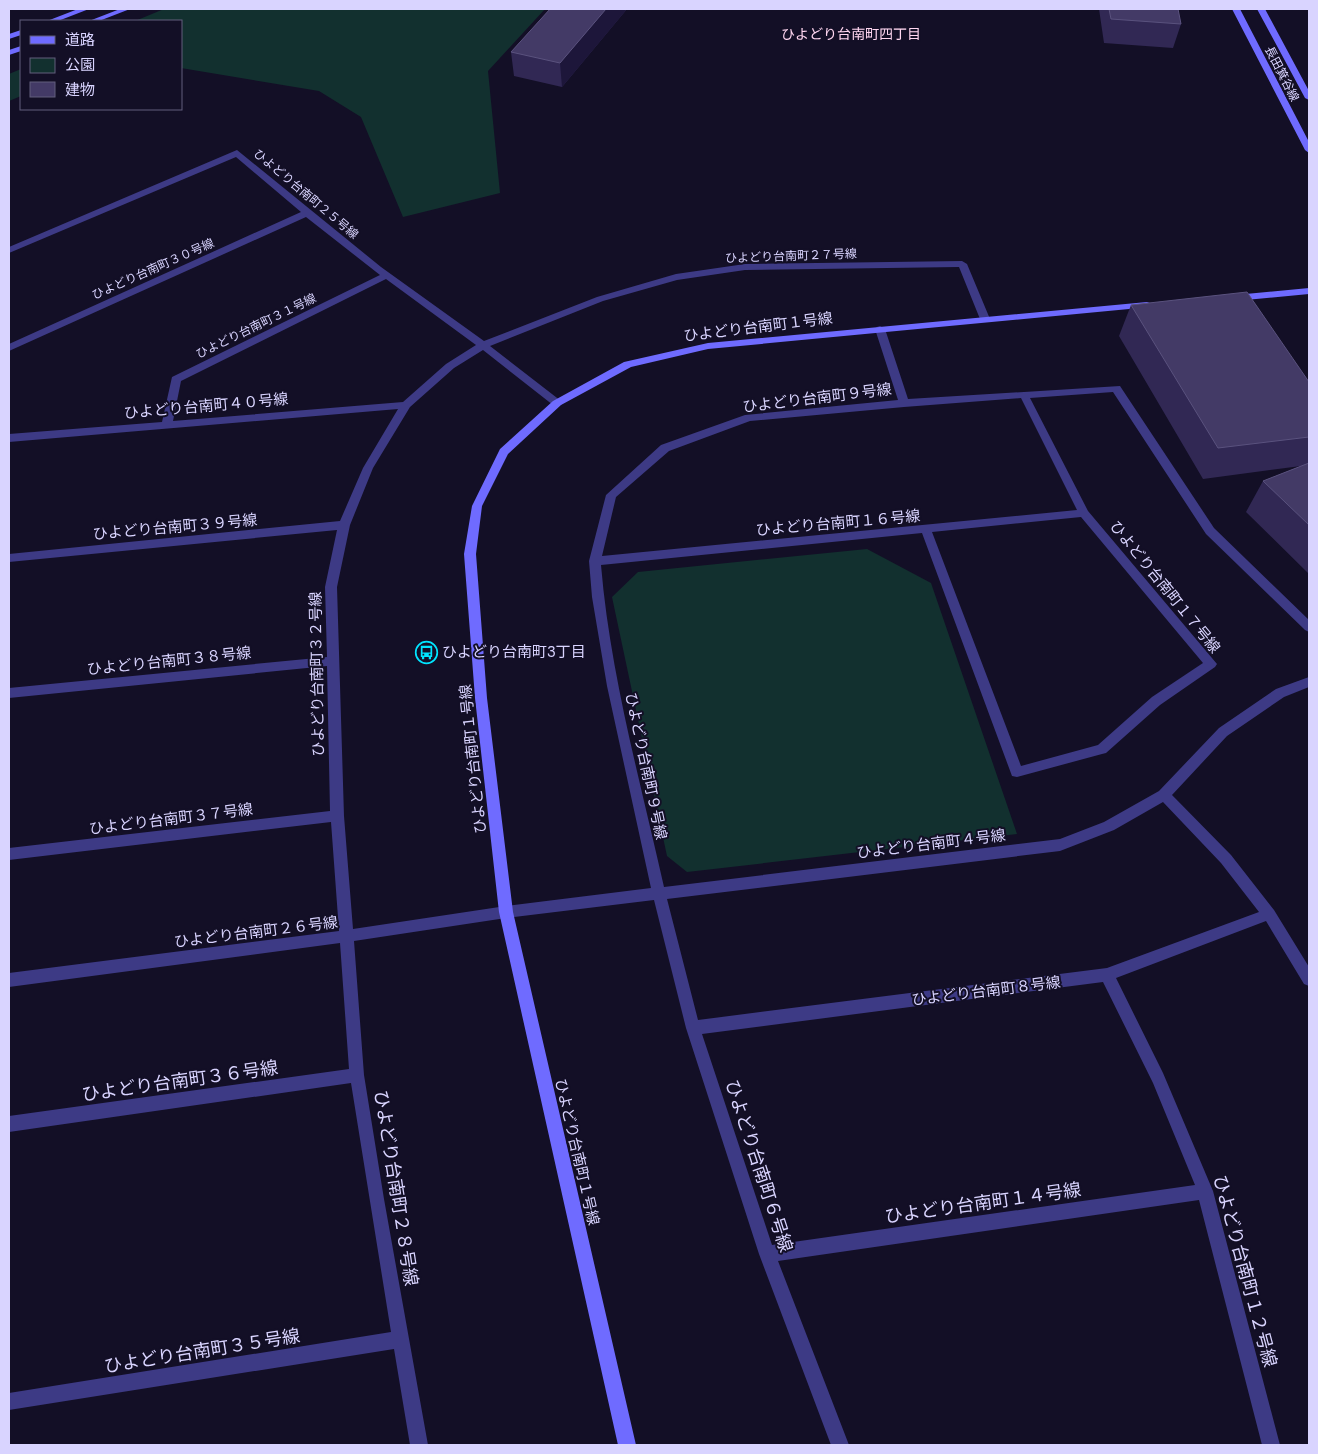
<svg xmlns="http://www.w3.org/2000/svg" width="1318" height="1454" viewBox="0 0 1318 1454" font-family="'DM Sans','Noto Sans JP',sans-serif">
<rect width="100%" height="100%" fill="#130f26"/>
<path fill="#12302f" d="M164 9H545L488 71 500 193 403 217 361 117 319 91 181 68V21H135Z
M21 69V96L9 101V74Z
M867 549 931 583 1017 834 687 872 667 856 612 597 638 572Z"/>
<g fill="none" stroke-linecap="round" stroke-linejoin="round">
<path fill="#3d3a85" fill-rule="evenodd" d="M237 150 381 267 484 341 597 297 676 274 745 264 962 261 967 264 990 319 985 322 980 319 959 267 745 270 677 280 603 301 490 346 561 401 562 403 561 405H553L483 350 454 368 410 407 373 468 350 525 337 587 344 816 353 929 506 906 651 888 607 686 592 597 589 561 606 495 661 445 745 415 898 400 875 329 877 327 880 326 885 329 908 399 1120 386 1214 528 1309 620V632L1305 630 1206 534 1113 392 1030 398 1088 511 1217 664 1215 667 1160 705 1106 753 1102 754 1017 777 1012 776 922 533 601 565C610 673 640 780 664 887L1060 839 1104 822 1159 791 1219 728 1276 689 1309 677V687L1284 697 1227 736 1172 795 1231 855 1274 910 1309 967V986L1304 984 1266 921 1116 978 1163 1073 1213 1191 1280 1445H1262L1199 1200 778 1261 849 1445H831L759 1254 686 1028 654 900 506 918 354 941 364 1075 384 1199 428 1445H410L394 1349 9 1410V1393L391 1332 351 1083 9 1132V1116L349 1069 340 943 9 987V973L339 931 331 822 9 860V848L330 811 327 666 9 698V688L327 657 325 587 337 530 9 562V554L340 521 363 468 398 409 9 442V434L162 422 172 377 380 275 306 217 9 351V344L301 212 236 157 9 253V247ZM386 279 476 345 446 364 403 402 173 421 181 381ZM1021 398 1077 510 602 556 616 497 669 451 750 421 904 407ZM1081 517 1203 663 1152 697 1098 745 1021 766 932 532ZM1163 802 1221 863 1259 912 1107 968 698 1020 667 899 1060 851 1114 830ZM1103 982 1153 1083 1195 1185 772 1245 702 1034Z"/>
<path fill="#6f6bff" fill-rule="evenodd" d="M78 9H89L58 21H47Z
M120 9H130L99 21H89Z
M1232 9H1240L1309 142V153L1305 150Z
M1257 9H1265L1309 91V100L1305 98Z
M21 30V35L9 39V34Z
M21 46V51L9 55V50Z
M1309 288V294L1235 301 1230 298 1235 295Z
M1147 302 1150 303V307L708 349 631 367 561 405 508 454 482 506 476 554 487 698 513 912 636 1445H618L499 912 475 698 464 554 472 506 500 449 553 401 624 362 708 343Z"/>
</g>
<path fill="#312854" d="M627 9 562 87 514 76 511 52Z
M1099 9H1178L1181 24 1173 48 1104 43Z
M1131 305 1309 382V574L1246 512 1263 481 1301 466 1203 479 1119 336Z"/>
<path fill="#1d163a" d="M606 9H627L562 87 560 63Z"/>
<path fill="#433a66" stroke="#5a527e" d="M550 9H606L560 63 511 52Z
M1109 9H1178L1181 24 1111 19Z
M1247 292 1309 382V437L1218 448 1131 305Z
M1309 463V525L1263 481Z"/>
<defs>
<symbol id="bus-ring" viewBox="-11 -11 22 22"><circle r="9.5" fill="#130f26" stroke="#00e5ff" stroke-width="1.5"/><path d="M-5-6H5V4H4V6H2V4H-2V6H-4V4H-5ZM-3.5-4V0h7V-4ZM-3.5 1.2v1.5H-2V1.2ZM2 1.2v1.5H3.5V1.2Z" fill="#00e5ff"/></symbol>
</defs>
<g fill-rule="evenodd">
<use href="#bus-ring" x="414" y="640" width="25" height="25"/>
</g>
<g text-anchor="middle" stroke-width="4" stroke-linejoin="round" paint-order="stroke">
<g font-size="12" fill="#d9d4ff" stroke="#130f26">
<text transform="translate(1282 74) rotate(63)" y="4">長田箕谷線</text>
<text transform="translate(306 194) rotate(40)" y="4">ひよどり台南町２５号線</text>
<text transform="translate(791 256) rotate(-2)" y="4">ひよどり台南町２７号線</text>
<text transform="translate(153 269) rotate(-24)" y="4">ひよどり台南町３０号線</text>
<text transform="translate(256 326) rotate(-26)" y="4">ひよどり台南町３１号線</text>
</g>
<g font-size="14" fill="#ffd6f0" stroke="#130f26">
<text x="851" y="39">ひよどり台南町四丁目</text>
</g>
<g font-size="15" fill="#d9d4ff" stroke="#130f26">
<text transform="translate(758 327) rotate(-7)" y="5">ひよどり台南町１号線</text>
<text transform="translate(817 398) rotate(-7)" y="5">ひよどり台南町９号線</text>
<text transform="translate(206 406) rotate(-5)" y="5">ひよどり台南町４０号線</text>
<text transform="translate(838 523) rotate(-5)" y="5">ひよどり台南町１６号線</text>
<text transform="translate(175 527) rotate(-5)" y="5">ひよどり台南町３９号線</text>
<text transform="translate(1165 587) rotate(51)" y="5">ひよどり台南町１７号線</text>
<text transform="translate(169 661) rotate(-6)" y="5">ひよどり台南町３８号線</text>
<text transform="translate(317 674) rotate(-91)" y="5">ひよどり台南町３２号線</text>
<text transform="translate(473 759) rotate(-96)" y="5">ひよどり台南町１号線</text>
<text transform="translate(646 766) rotate(78)" y="5">ひよどり台南町９号線</text>
<text transform="translate(171 819) rotate(-7)" y="5">ひよどり台南町３７号線</text>
<text transform="translate(931 844) rotate(-7)" y="5">ひよどり台南町４号線</text>
<text transform="translate(256 932) rotate(-7)" y="5">ひよどり台南町２６号線</text>
<text transform="translate(986 991) rotate(-7)" y="5">ひよどり台南町８号線</text>
<text transform="translate(577 1152) rotate(77)" y="5">ひよどり台南町１号線</text>
</g>
<g font-size="15" fill="#d9d4ff" stroke="#130f26" text-anchor="start">
<text x="442" y="657">ひよどり台南町3丁目</text>
</g>
<g font-size="18" fill="#d9d4ff" stroke="#130f26">
<text transform="translate(180 1081) rotate(-8)" y="6">ひよどり台南町３６号線</text>
<text transform="translate(759 1166) rotate(72)" y="6">ひよどり台南町６号線</text>
<text transform="translate(396 1188) rotate(81)" y="6">ひよどり台南町２８号線</text>
<text transform="translate(983 1203) rotate(-8)" y="6">ひよどり台南町１４号線</text>
<text transform="translate(1245 1271) rotate(75)" y="6">ひよどり台南町１２号線</text>
<text transform="translate(202 1351) rotate(-9)" y="6">ひよどり台南町３５号線</text>
</g>
</g>
<rect width="1318" height="1454" fill="none" stroke="#d9d4ff" stroke-width="20"/>
<rect x="20" y="20" width="162" height="90" fill="#130f26" stroke="#625e7d"/>
<rect x="30" y="36" width="25" height="8" fill="#6f6bff" stroke="#625e7d"/>
<text x="65" y="45" font-size="15" fill="#d9d4ff">道路</text>
<rect x="30" y="58" width="25" height="15" fill="#12302f" stroke="#625e7d"/>
<text x="65" y="70" font-size="15" fill="#d9d4ff">公園</text>
<rect x="30" y="82" width="25" height="15" fill="#433a66" stroke="#625e7d"/>
<text x="65" y="95" font-size="15" fill="#d9d4ff">建物</text>
</svg>
